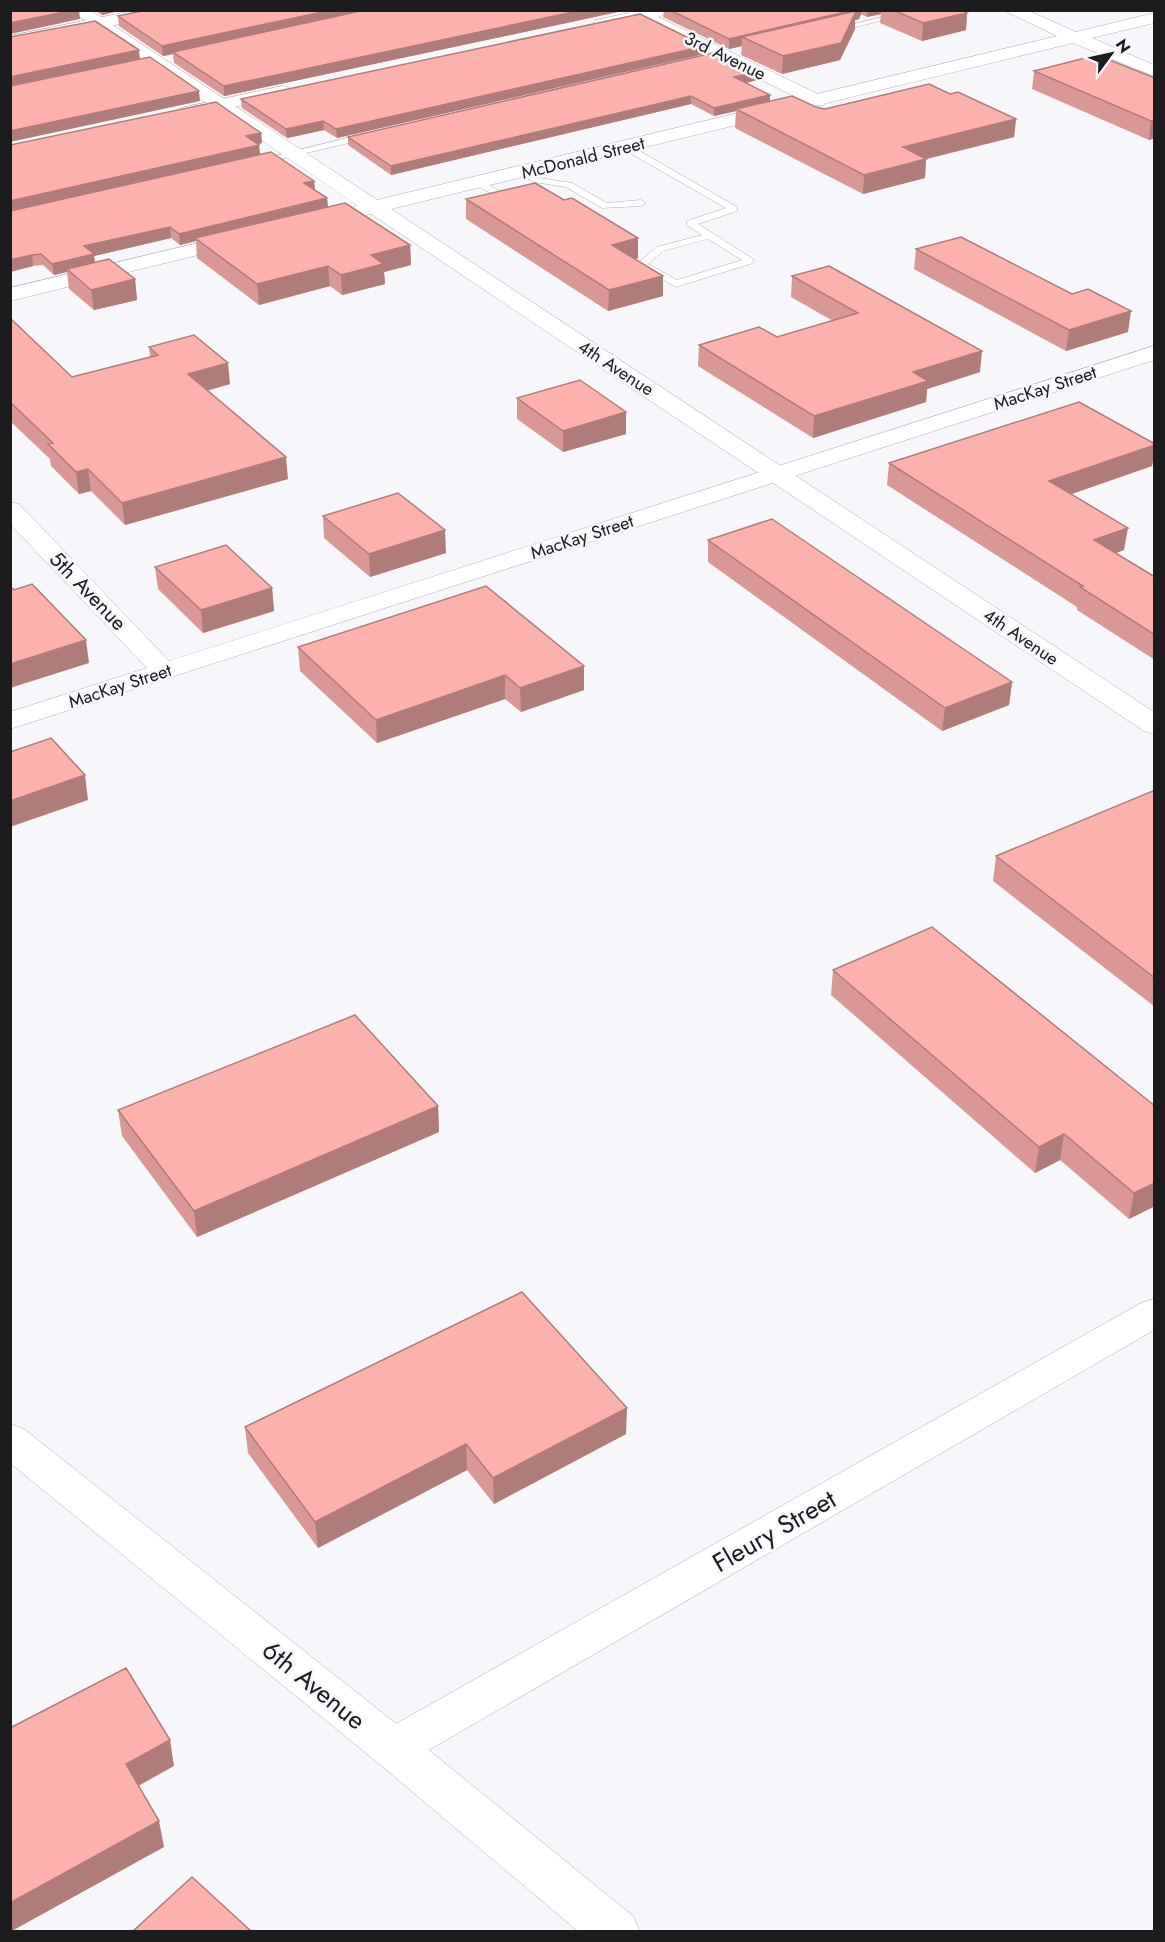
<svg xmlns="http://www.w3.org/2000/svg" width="1165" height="1942" viewBox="0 0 1165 1942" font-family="Jost,sans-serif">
<rect width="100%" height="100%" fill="#f6f6fb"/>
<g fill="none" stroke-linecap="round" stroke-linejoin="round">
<defs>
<path id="lane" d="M909 10H925L835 32 831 30Z
M367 133 370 134V138L259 164 255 161Z
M623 145H629L737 207V211L698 224 753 259V263L676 287 639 266V262L657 247 702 235 687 225V221L726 208 623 149ZM708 239 742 260 677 280 648 264 663 251Z
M523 169 539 178 572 183 607 203 641 200 646 203 641 206 602 208 566 187 534 182 520 174 518 172Z
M475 180H481L517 202 509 204 475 184Z"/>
<path id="street" d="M137 10H172L164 15 10 46V36Z
M629 10H674L658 17 824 97 827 101 824 105H812L640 20 601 29 593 24 595 20 629 13Z
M282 86 288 87 291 91 288 95 187 117 178 112 181 108Z
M1154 346V360L10 729V712L147 668 10 524V502L19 504 169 661Z
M1154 1299V1330L408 1762 393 1767 378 1762 371 1748 378 1734 1141 1303Z"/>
<path id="secondary" d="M70 10H90L377 200 1057 36 1003 10H1027L1076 32 1154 13V23L1092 38 1154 65V76L1073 43 391 209 1154 712V734L1144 731 371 214 360 216 353 214 350 210 357 205Z
M240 233 247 235 250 239 247 243 10 301V288Z
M10 1424 24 1429 409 1734 633 1916 640 1932H579L377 1762 10 1463Z"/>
</defs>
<use href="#lane" stroke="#b0b0b5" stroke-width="1"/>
<use href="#street" stroke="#b0b0b5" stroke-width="1"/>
<use href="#secondary" stroke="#b0b0b5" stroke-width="1"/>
<use href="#lane" fill="#fff" fill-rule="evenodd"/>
<use href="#street" fill="#fff" fill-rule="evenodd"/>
<use href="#secondary" fill="#fff" fill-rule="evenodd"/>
</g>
<path fill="#d99895" d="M94 10H123L102 15Z
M147 10H627L224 96 174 63 173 54 163 56 119 26 118 16Z
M664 10H962L967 13 966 30 922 41 880 23 881 14 867 17 861 14 859 19 855 20V29L840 60 782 74 741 55 742 46 729 49 663 17Z
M704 54 337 138 324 130 287 138 242 108 241 99Z
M1034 71 1155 78V138L1149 140 1032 89Z
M757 72V80L746 83 770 101 825 109 950 94 1016 119 1014 137 926 159 925 178 863 194 735 128 736 111 714 116 691 104 391 175 348 145V137Z
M261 133 262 143 258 144 259 145 260 154 314 181 315 190 327 198 328 207 410 245 411 265 384 272 385 284 342 295 330 286 259 305 197 258 196 241 180 245 171 238 94 256 95 262 135 279 137 300 94 310 69 289 67 272 54 275 43 265 33 266 10 272V145Z
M466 199 564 200 638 238V258L635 259 663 276V296L608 311 466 219Z
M916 249 1128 332 1066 351 914 269Z
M792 276 980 372 927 389 926 402 813 438 698 366 699 345 777 337 833 321 791 297Z
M10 318 72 377 150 357 149 347 230 384 207 391 288 479 125 525 91 491 79 494 51 466 50 459 10 421Z
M517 398 626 412V434L563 452 517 419Z
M1155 444V451L1152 466 1071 494 1124 550 1116 553 1155 577V660L1077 610V607L887 485 889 463Z
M323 516 446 553 370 577 324 538Z
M708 540 1012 682 1009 705 942 731 708 562Z
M155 567 272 588 274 611 203 633 158 589Z
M298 647 584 666V690L521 712 505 699 377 743 300 671Z
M1155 790V1007L993 881 996 856Z
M833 970 1155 1106V1206L1129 1219 1060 1160 1035 1173 831 995Z
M438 1106 439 1132 197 1237 122 1136 118 1110Z
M245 1427 626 1434 494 1504 467 1470 318 1548 248 1453Z"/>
<path fill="#b07c79" d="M74 10H79L80 19 10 34V23Z
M101 10H123L102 15Z
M332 10H381L173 52V54L163 56 162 46Z
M583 10H627L224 96V86Z
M854 10H861V14L859 19 855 20V29L840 60 782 74 783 56 742 37V46L729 49V39Z
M868 10H881V14L867 17Z
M967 13 966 30 922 41 923 23Z
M705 46 704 54 337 138 336 129Z
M139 50 140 61 10 88V77Z
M757 72V80L734 86V77Z
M199 91 200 101 10 142V131Z
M770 95V103L736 109V111L714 116V108Z
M691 96V104L391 175V166Z
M1016 119 1014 137 926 159 925 178 863 194 864 175 903 147Z
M1155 120V138L1149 140 1151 121Z
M323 121 324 130 287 138 286 129Z
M261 133 262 143 247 147 246 136Z
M259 145 260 156 10 213V201Z
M314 181 315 192 304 183Z
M327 198 328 210 195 238 196 241 180 245 179 234Z
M170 227 171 238 94 256 95 265 67 269V272L54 275 52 264 84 246Z
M638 238V258L612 265V245Z
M410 245 411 265 384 272 385 284 342 295 341 275 371 255Z
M32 255 33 266 10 272V260Z
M328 266 330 286 259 305 257 284Z
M663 276V296L608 311 609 290Z
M135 279 137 300 94 310 91 290Z
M1131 311 1128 332 1066 351 1069 330Z
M982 351 980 372 927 389 926 402 813 438 814 416 913 372Z
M228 363 230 384 190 395 188 374Z
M626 412V434L563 452V431Z
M1155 445 1152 466 1046 503 1049 481Z
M286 457 288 479 125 525 122 503Z
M88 469 91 491 79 494 76 472Z
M1128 528 1124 550 1091 562 1094 540Z
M445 530 446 553 370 577 369 554Z
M272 588 274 611 203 633 201 610Z
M86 640 89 663 10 688V664Z
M584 666V690L521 712 520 688Z
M505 675V699L377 743 376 720Z
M1012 682 1009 705 942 731 945 708Z
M85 775 88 800 10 827V801Z
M438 1106 439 1132 197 1237 194 1211Z
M1064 1134 1060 1160 1035 1173 1039 1147Z
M1155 1183V1206L1129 1219 1134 1193Z
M627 1408 626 1434 494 1504 493 1478Z
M466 1444 467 1470 318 1548 315 1522Z
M170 1740 174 1766 131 1790 126 1764Z
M159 1821 164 1847 10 1932V1903Z"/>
<path fill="#fcb1ad" stroke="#b07c79" stroke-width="1.5" d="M10 10H74L10 23Z
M147 10H332L162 46 118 16Z
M365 10H583L224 86 173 52Z
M670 10H854L729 39Z
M893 10H962L967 13 923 23Z
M856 11 841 43 783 56 742 37Z
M640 14 705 46 336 129 323 121 286 129 241 99Z
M95 21 139 50 10 77V37Z
M717 52 757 72 734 77 770 95 714 108 691 96 391 166 348 137Z
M1097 55 1155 78V120L1151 121 1034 71Z
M150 57 199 91 10 131V86Z
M929 84 950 94 958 92 1016 119 903 147 926 159 864 175 736 109 792 96 816 107 825 109Z
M216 102 261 133 246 136 259 145 10 201V145Z
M271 152 314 181 304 183 327 198 179 234 170 227 84 246 94 254 52 264 41 254 32 255 10 260V211Z
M535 183 564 200 572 198 638 238 612 245 663 276 609 290 466 199Z
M345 203 410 245 371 255 383 264 341 275 328 266 257 284 195 238Z
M961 237 1072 294 1088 289 1131 311 1069 330 916 249Z
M109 259 135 279 91 290 67 269Z
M829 266 982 351 913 372 928 381 814 416 699 345 759 327 777 337 858 313 792 276Z
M10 318 72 377 158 355 149 347 194 335 228 363 188 374 286 457 122 503 88 469 76 472 48 444 53 443 10 402Z
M580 380 626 412 563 431 517 398Z
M1079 402 1155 444V445L1049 481 1128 528 1094 540 1155 577V635L1080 587 1083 586 889 463Z
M398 493 445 530 369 554 323 516Z
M772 519 1012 682 945 708 708 540Z
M226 545 272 588 201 610 155 567Z
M32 584 86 640 10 664V586L14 590Z
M486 586 584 666 520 688 505 675 376 720 298 647Z
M51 738 85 775 10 801V752Z
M1155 790V978L996 856Z
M932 927 1155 1106V1183L1134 1193 1064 1134 1039 1147 833 970Z
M355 1015 438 1106 194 1211 118 1110Z
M522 1292 627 1408 493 1478 466 1444 315 1522 245 1427Z
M126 1668 170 1740 126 1764 159 1821 10 1903V1728Z
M192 1877 252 1932H132Z"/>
<g text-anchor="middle" stroke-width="5" stroke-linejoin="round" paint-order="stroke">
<g font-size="18" fill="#1c1c1e" stroke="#f6f6fb">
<text transform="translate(725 56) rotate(26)" y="6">3rd Avenue</text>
<text transform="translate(583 158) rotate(-14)" y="6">McDonald Street</text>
<text transform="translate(616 368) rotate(33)" y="6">4th Avenue</text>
<text transform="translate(1045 388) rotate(-18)" y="6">MacKay Street</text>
<text transform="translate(582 537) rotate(-18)" y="6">MacKay Street</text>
<text transform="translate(1021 637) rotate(34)" y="6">4th Avenue</text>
<text transform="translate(120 686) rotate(-18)" y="6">MacKay Street</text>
</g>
<g font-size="21" fill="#1c1c1e" stroke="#f6f6fb">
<text transform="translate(88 591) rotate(46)" y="7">5th Avenue</text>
</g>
<g font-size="26" fill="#1c1c1e" stroke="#f6f6fb">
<text transform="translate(774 1531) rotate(-30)" y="9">Fleury Street</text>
<text transform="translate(314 1685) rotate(39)" y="9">6th Avenue</text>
</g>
</g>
<rect width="1165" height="1942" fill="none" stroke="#1c1c1e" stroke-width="24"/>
<g transform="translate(1111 54) rotate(57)" stroke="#f6f6fb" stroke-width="4.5" paint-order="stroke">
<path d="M0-4.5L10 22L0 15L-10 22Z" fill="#1c1c1e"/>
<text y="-9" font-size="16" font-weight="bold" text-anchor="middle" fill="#1c1c1e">N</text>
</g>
</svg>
